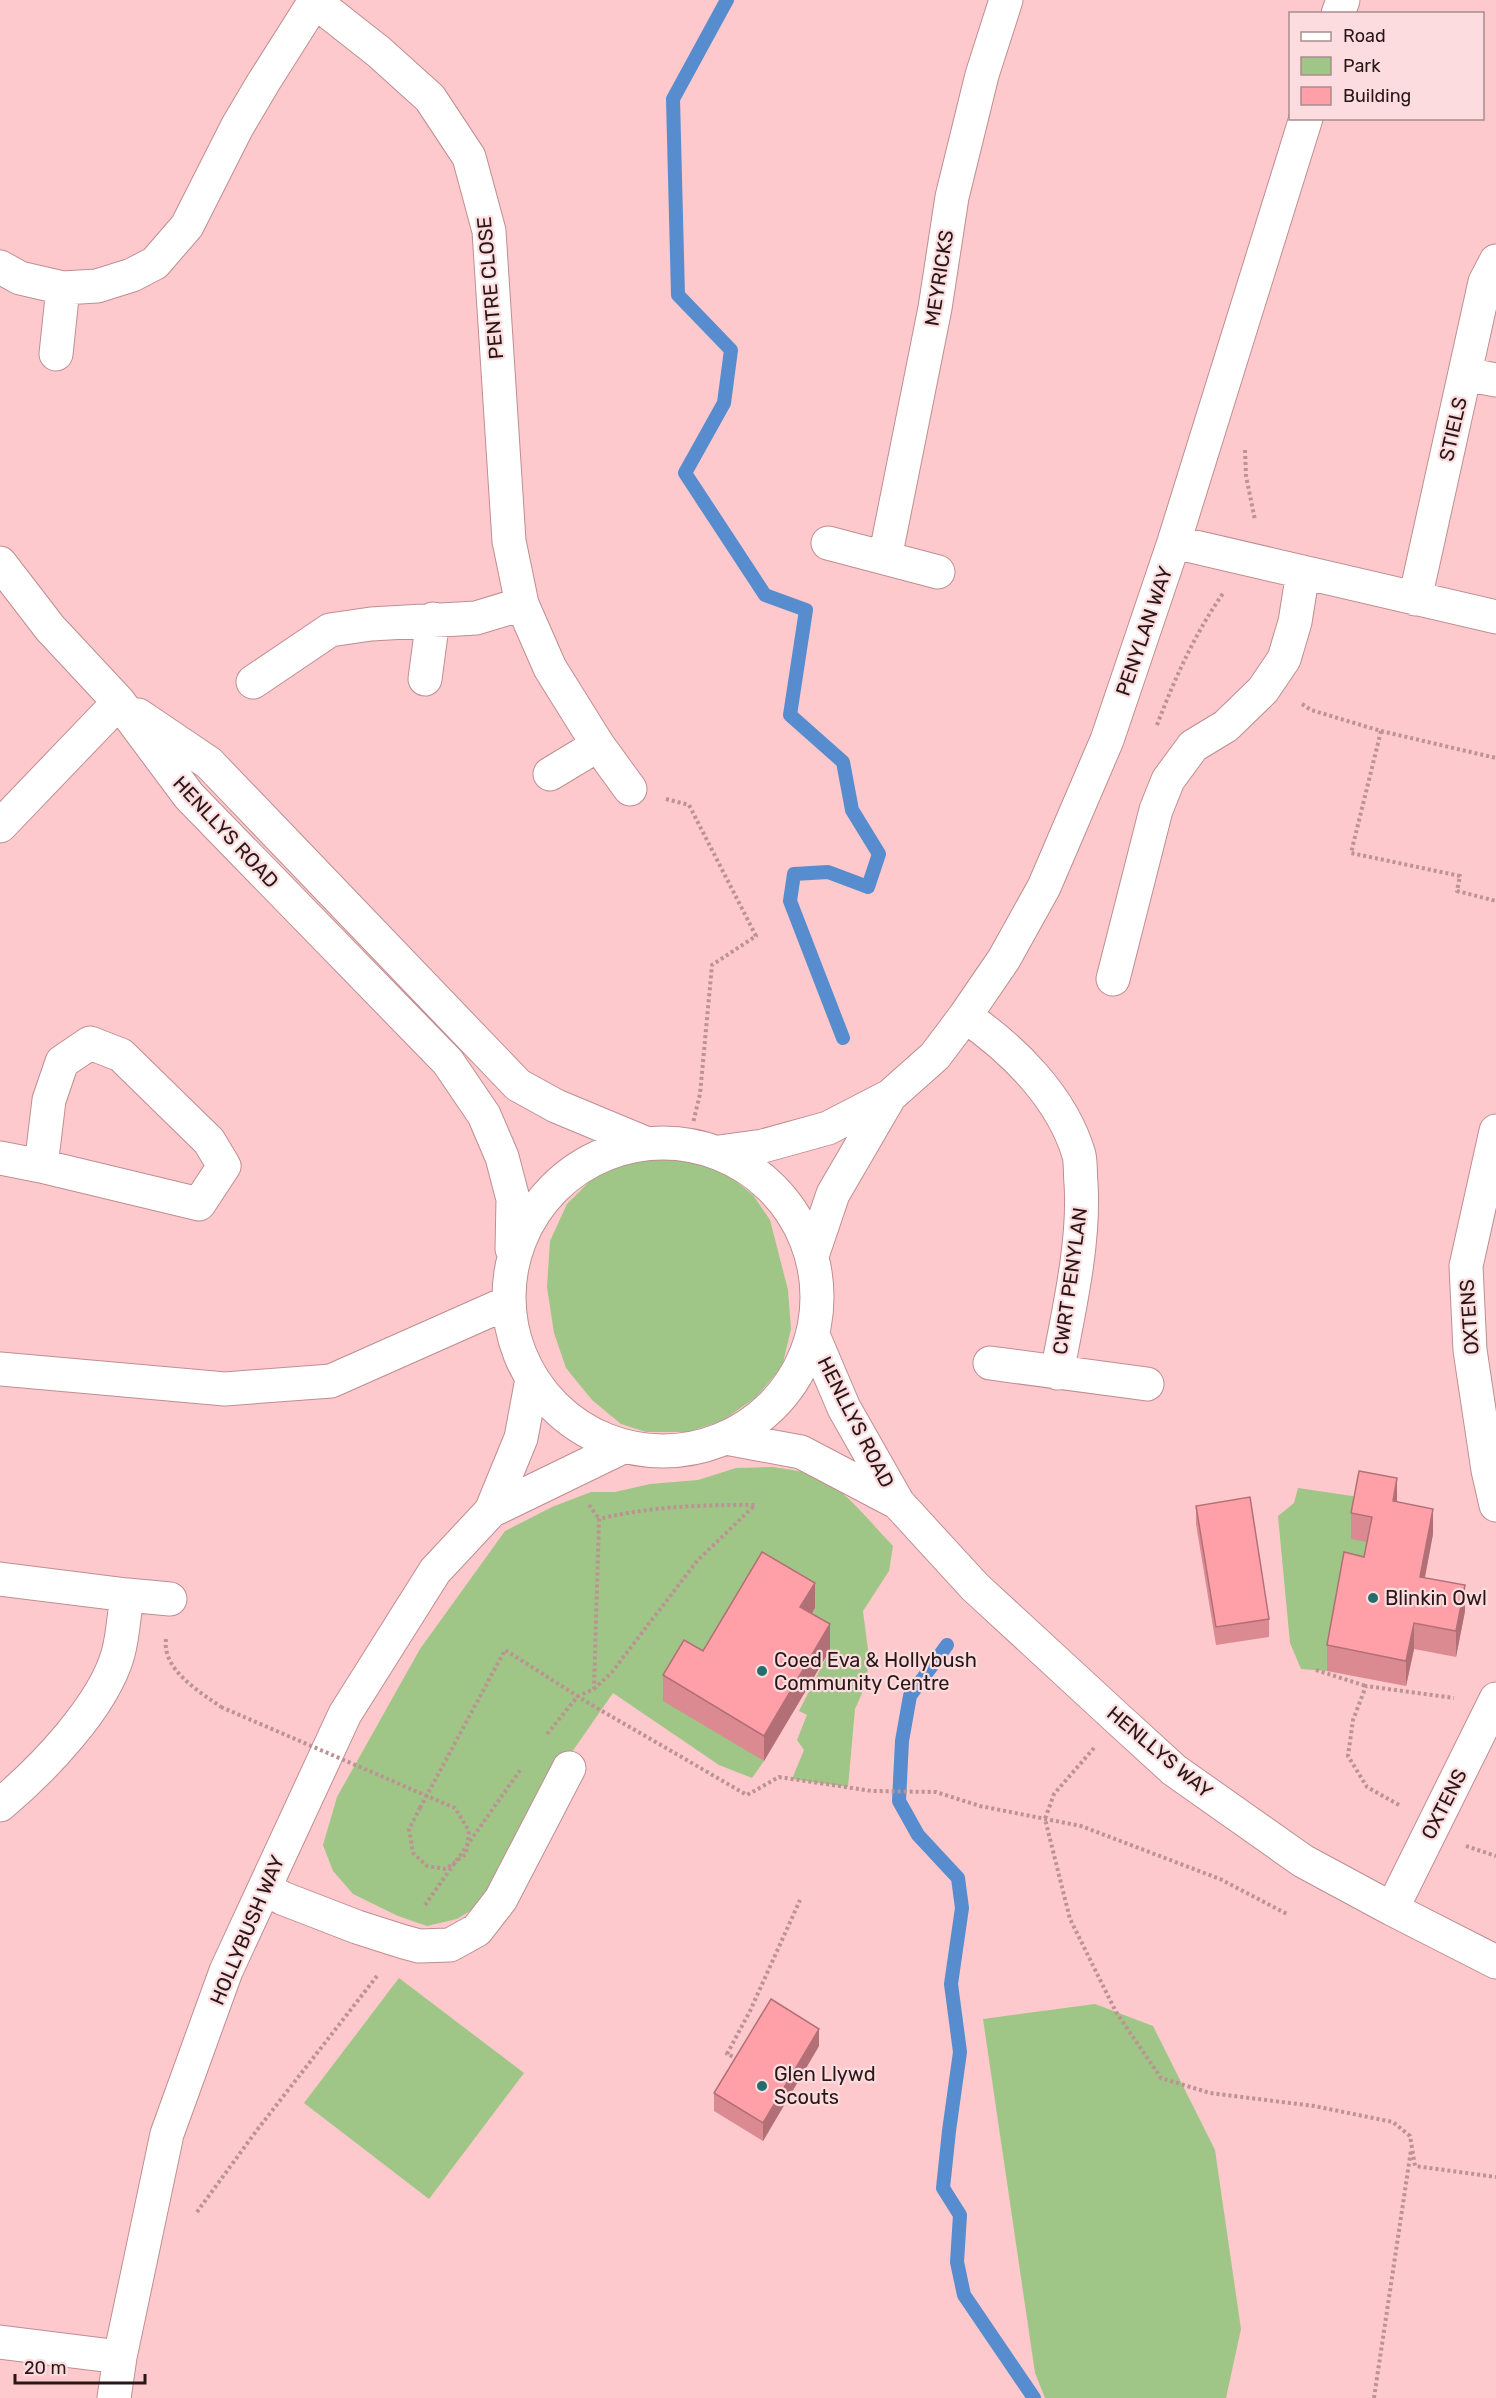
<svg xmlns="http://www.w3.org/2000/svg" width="1496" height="2398" viewBox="0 0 1496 2398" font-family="Rubik,sans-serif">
<rect width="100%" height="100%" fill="#fdc9cc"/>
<path fill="#9fc686" d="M668 1156 703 1162 729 1176 753 1195 770 1220 788 1290 791 1329 782 1367 755 1398 722 1421 688 1432H646L621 1424 592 1400 566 1368 554 1333 547 1287 550 1241 567 1204 595 1176 631 1160Z
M773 1467C789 1470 810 1471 824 1479 850 1496 871 1523 893 1546L889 1571 863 1611 868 1650 867 1682 855 1709 848 1787 792 1779 804 1750 797 1740 807 1715 799 1711 830 1650 800 1633 815 1609 762 1577 764 1761 752 1778 719 1765 613 1693 563 1765 487 1900 457 1919 427 1926 398 1916 353 1894 333 1871 323 1845 337 1797 420 1649 505 1531 552 1507 591 1492H615L650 1484 698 1480 736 1468Z
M1298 1488 1359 1497 1372 1542 1364 1582 1344 1578 1327 1671 1301 1669 1290 1643 1278 1516 1294 1503Z
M399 1978 524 2073 429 2199 304 2103Z
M1095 2004 1153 2026 1215 2150 1241 2329 1226 2398H1045L1035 2373 983 2019Z"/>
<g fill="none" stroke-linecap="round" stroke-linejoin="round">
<path stroke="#578dce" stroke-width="14" d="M727 0 673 99 678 295 731 350 724 403 685 473 765 595 806 610 790 715 843 762 852 810 879 854 868 887 828 872 794 874 790 901 843 1038
M947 1645 910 1696 902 1741 899 1801 918 1835 958 1878 962 1908 951 1984 960 2052 949 2131 943 2188 960 2215 957 2262 964 2295 1034 2398"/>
<defs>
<path id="minor" d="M313 0 379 52 430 98 469 157 489 231 509 541 522 604 550 668 598 745 630 789
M1338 14 1343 0
M0 267 20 278 63 288 97 286 132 275 155 263 187 226 237 127 263 83 315 1
M56 354 63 288
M1465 374 1496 380
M1174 542 1496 617
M828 543 938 572
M885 558 935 308 952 197 982 75 1006 0
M0 563 50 628 119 702 189 796 448 1062 484 1115 502 1157 513 1199 512 1249
M1415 599 1485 282 1496 261
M425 679 433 619
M253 682 330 630 371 624 476 618 522 604
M138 715 209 763 518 1085 556 1106 645 1143
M550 774 598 745
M0 826 119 702
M1113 979 1156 810 1168 780 1193 746 1226 726 1263 690 1284 659 1295 622 1303 572
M965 1016C1013 1049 1062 1097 1079 1155 1081 1164 1080 1174 1081 1183 1085 1243 1068 1314 1057 1373
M1496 1131 1466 1266 1470 1350 1488 1470 1496 1505
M509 1297a154 154 0 1 1 308 0a154 154 0 1 1-308 0Z
M719 1152 763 1146 828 1128 890 1096 935 1056 965 1016 1004 959 1044 887 1107 740 1174 542 1306 118
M0 1158 41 1166 199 1204 224 1166 209 1141 121 1055 90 1043 62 1062 49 1100 41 1166
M812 1256 833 1194 890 1096
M813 1335 844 1408 898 1503 975 1587 1116 1717 1174 1770 1303 1861 1392 1909 1496 1962
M990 1363 1147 1384
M0 1369 225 1389 331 1381 509 1302
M726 1438 801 1452 898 1503
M491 1511 521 1438 532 1379
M0 1579 127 1595C124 1615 123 1636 118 1654 103 1707 42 1770 0 1805
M127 1595 170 1599
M265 1887 282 1898 357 1927 404 1942 419 1946 450 1945 477 1930 501 1899 569 1768
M1392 1909 1496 1699
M0 2342 120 2357
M114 2398 120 2357 167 2134 226 1971 345 1714 435 1571 491 1511 625 1446"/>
</defs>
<use href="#minor" stroke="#bf8e91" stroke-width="35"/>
<path stroke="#bc9294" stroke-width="4" stroke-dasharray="3 3" stroke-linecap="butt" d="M1245 450 1246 476 1255 520
M1302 704 1311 710 1381 731 1351 853 1460 876 1457 891 1496 901
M1157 725C1175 678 1195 633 1224 592
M1381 731 1496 758
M666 799 689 805 756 936 712 965 700 1094 693 1123
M589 1505 599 1519
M166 1639C162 1670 199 1691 221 1707
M1316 1670 1366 1686
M547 1734 578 1696 594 1689 599 1519C652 1506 701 1505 755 1505L697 1561 612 1672 594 1689
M1094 1748 1054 1794 1045 1819 1070 1919 1116 2012 1161 2078 1210 2093 1314 2106 1393 2122 1410 2136 1415 2166 1496 2177
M1399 1805 1367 1787 1348 1756 1353 1720 1366 1686 1454 1698
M420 1808 505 1650 590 1704 747 1795 779 1777 872 1791 936 1792 980 1806 1081 1826 1220 1879 1287 1914
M1466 1846 1496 1856
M425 1905 521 1769
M738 2059 727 2054 750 2011 800 1900
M197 2212 257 2130 377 1976
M1374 2398 1411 2150"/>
<use href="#minor" stroke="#fff" stroke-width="33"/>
<path stroke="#bc9294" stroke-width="4" stroke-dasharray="3 3" stroke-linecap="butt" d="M221 1707 455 1808 469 1831 466 1854 446 1869 427 1866 413 1853 409 1829 420 1808"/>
</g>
<path fill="#db8a91" d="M1397 1501 1433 1534 1425 1578 1465 1611 1456 1657 1414 1649 1406 1686 1327 1671V1645L1364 1557 1367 1542 1351 1539V1513Z
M1196 1506 1269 1619V1637L1216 1645 1196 1524Z
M815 1608 812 1614 830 1650 764 1761 663 1701V1675L703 1651Z
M819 2046 763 2141 714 2111V2093Z"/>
<path fill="#b27076" d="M1397 1478V1504L1393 1501Z
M1433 1509V1534L1420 1602V1577Z
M815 1583V1608L800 1633V1607Z
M1465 1585V1611L1456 1657V1631Z
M1414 1623V1649L1406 1686V1661Z
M830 1624V1650L764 1761V1736Z
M819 2029V2046L763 2141V2123Z"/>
<path fill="#ffa0a9" stroke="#b27076" stroke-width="1.5" d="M1359 1471 1397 1478 1393 1501 1433 1509 1420 1577 1465 1585 1456 1631 1414 1623 1406 1661 1327 1645 1344 1552 1364 1557 1372 1517 1351 1513Z
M1250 1497 1269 1619 1216 1627 1196 1506Z
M762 1552 815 1583 800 1607 830 1624 764 1736 663 1675 684 1640 703 1651Z
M771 1999 819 2029 763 2123 714 2093Z"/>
<g fill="#236e6d" stroke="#fcdcde" stroke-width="2">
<circle cx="1373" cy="1598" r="6"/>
<circle cx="762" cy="1671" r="6"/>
<circle cx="762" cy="2086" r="6"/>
</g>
<g text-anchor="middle" stroke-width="4.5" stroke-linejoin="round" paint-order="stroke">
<g font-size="20" fill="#291718" stroke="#fcdcde">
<text transform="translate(939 278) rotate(-81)" y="7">MEYRICKS</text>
<text transform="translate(490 288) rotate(-95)" y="7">PENTRE CLOSE</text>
<text transform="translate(1453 429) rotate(-77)" y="7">STIELS</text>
<text transform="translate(1144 631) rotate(-71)" y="7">PENYLAN WAY</text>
<text transform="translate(226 832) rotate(47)" y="7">HENLLYS ROAD</text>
<text transform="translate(1070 1281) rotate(-82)" y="7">CWRT PENYLAN</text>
<text transform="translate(1469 1317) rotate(-94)" y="7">OXTENS</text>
<text transform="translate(856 1422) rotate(63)" y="7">HENLLYS ROAD</text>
<text transform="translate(1160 1752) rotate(40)" y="7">HENLLYS WAY</text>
<text transform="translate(1444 1804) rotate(-63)" y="7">OXTENS</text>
<text transform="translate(247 1930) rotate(-67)" y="7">HOLLYBUSH WAY</text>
</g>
<g font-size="20" fill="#291718" stroke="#fcdcde" text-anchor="start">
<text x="1385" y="1605">Blinkin Owl</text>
<text x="774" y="1667">Coed Eva &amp; Hollybush<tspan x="774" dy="23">Community Centre</tspan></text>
<text x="774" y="2081">Glen Llywd<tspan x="774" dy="23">Scouts</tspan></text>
</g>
</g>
<rect x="1289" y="12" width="195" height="108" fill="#fcdcde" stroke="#a88d8f" stroke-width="1.5"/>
<rect x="1301" y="32" width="30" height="9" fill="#ffffff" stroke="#a88d8f" stroke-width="1.5"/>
<text x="1343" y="42" font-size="18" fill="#291718">Road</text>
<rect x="1301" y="57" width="30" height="18" fill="#9fc686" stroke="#a88d8f" stroke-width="1.5"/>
<text x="1343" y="72" font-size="18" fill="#291718">Park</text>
<rect x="1301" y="87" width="30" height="18" fill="#ffa0a9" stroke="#a88d8f" stroke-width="1.5"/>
<text x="1343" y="102" font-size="18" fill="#291718">Building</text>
<path d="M15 2374v9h130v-9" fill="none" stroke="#291718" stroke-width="3"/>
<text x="24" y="2374" font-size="18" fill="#291718" stroke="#fcdcde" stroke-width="4.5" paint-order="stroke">20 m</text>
</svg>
